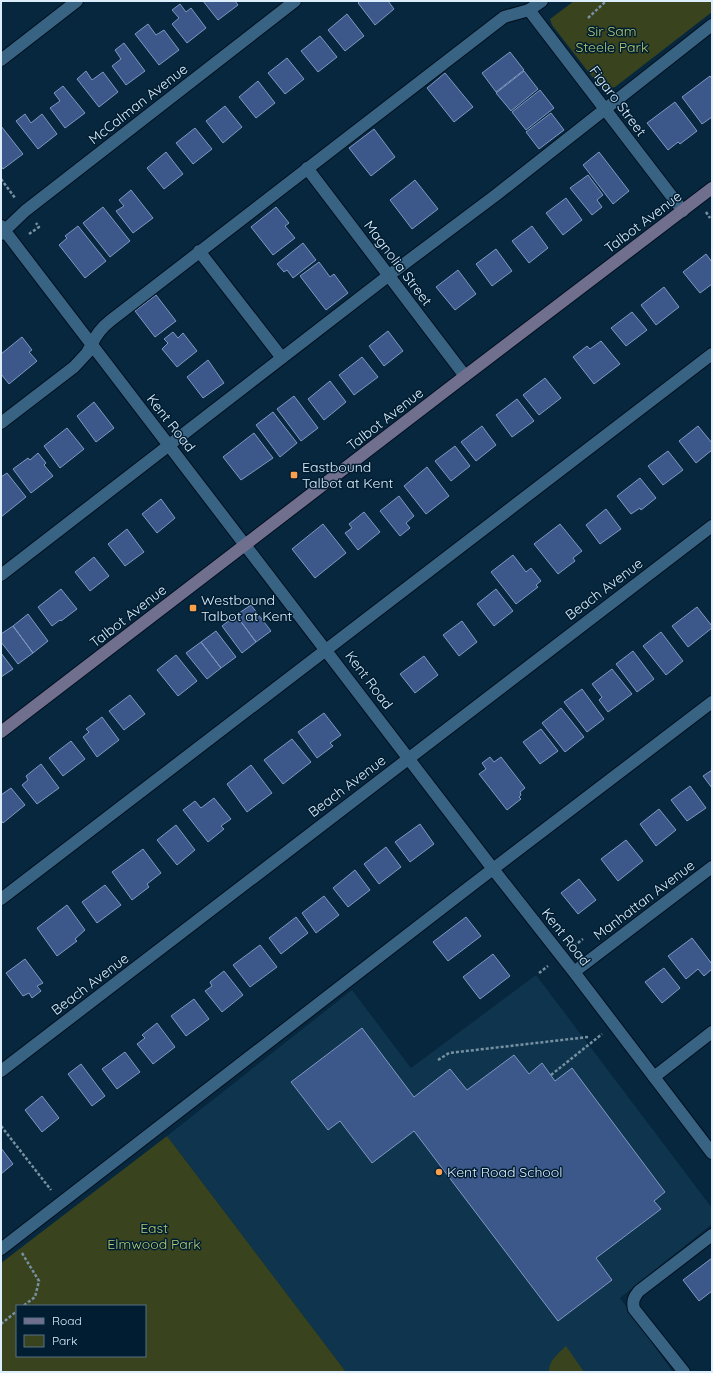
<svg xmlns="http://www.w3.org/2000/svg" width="713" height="1373" viewBox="0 0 713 1373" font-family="Quicksand,sans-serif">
<rect width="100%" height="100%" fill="#06273d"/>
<path fill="#0e354d" d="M536 975 712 1208V1224L620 1298 673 1372H346L167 1136 352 990 411 1068Z"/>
<path fill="#39431e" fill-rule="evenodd" d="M574 1H712V12L615 87 606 89 600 87 552 25 550 19Z
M167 1136 346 1372H1V1263ZM17 1306H145V1356H17Z
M566 1346 584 1372H549C548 1361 559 1353 566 1346Z"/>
<path fill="#3c5789" stroke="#8098c2" d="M203 1H235L238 5 218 20Z
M360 1H388L394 9 375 25 358 3Z
M180 4 186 12 191 8 206 28 187 43 172 24 179 18 172 10Z
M347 14 364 36 345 51 328 30Z
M148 24 156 35 164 30 179 50 159 65 135 34Z
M320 36 337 57 318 72 301 51Z
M124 43 145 71 126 85 112 66 121 59 115 50Z
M510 52 524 70 496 92 482 73Z
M287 58 304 79 285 94 268 73Z
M86 71 92 80 103 72 118 92 99 107 77 79Z
M524 71 538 89 511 111 496 93Z
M445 73 473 107 454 122 427 88Z
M710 76 712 79V117L702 124 682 97Z
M258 81 275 103 256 118 239 97Z
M63 86 85 113 65 128 50 108 60 101 54 93Z
M540 90 554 108 526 130 512 112Z
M675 102 697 131 680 144 678 142 668 150 647 123Z
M225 106 242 127 223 143 206 121Z
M551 113 564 130 539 149 526 132Z
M25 114 31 123 42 114 57 134 38 149 16 121Z
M1 126 23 154 3 169 1 166Z
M195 128 212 149 193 164 176 143Z
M374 129 395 157 371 176 349 148Z
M166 152 183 174 164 189 147 168Z
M599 152 629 191 613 204 583 165Z
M588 175 603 195 597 200 602 207 592 215 570 188Z
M415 180 438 209 412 229 390 200Z
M131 190 153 218 133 233 116 211 124 206 119 200Z
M566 198 582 220 563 235 546 213Z
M103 207 130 241 110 257 83 223Z
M276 207 289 223 285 226 295 238 273 255 251 227Z
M78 226 106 261 85 278 59 245 67 238 65 236Z
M532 226 548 248 529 263 512 241Z
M303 243 316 260 293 278 287 270 284 272 277 264Z
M496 249 512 271 492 286 476 264Z
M706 254 712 262V284L700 293 683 272Z
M319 262 330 277 334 274 348 293 326 310 300 276Z
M458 270 476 294 455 310 436 287Z
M664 287 679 307 656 325 641 305Z
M156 295 176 321 155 337 135 311Z
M632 312 647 330 626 346 611 328Z
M388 331 403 351 384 366 369 346Z
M173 332 178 338 183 333 197 351 177 367 162 349 168 343 164 339Z
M22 337 32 350 29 352 37 361 9 384 1 374V354Z
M601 341 620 364 594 384 573 357 587 346 590 349Z
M362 357 378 377 354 395 339 375Z
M208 360 224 383 203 398 187 377Z
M545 378 561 398 539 415 523 395Z
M330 381 346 402 324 420 308 399Z
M294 396 318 428 301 441 277 409Z
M517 399 534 421 512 437 496 415Z
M94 402 114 428 96 442 77 416Z
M273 412 297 443 280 457 256 425Z
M482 426 496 445 476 461 461 442Z
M698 426 712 443V450L696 463 679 441Z
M67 428 84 449 60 468 44 446Z
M254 433 273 458 241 480 223 457Z
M455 446 470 466 451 481 435 461Z
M668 451 683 470 663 485 648 466Z
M38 453 46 463 44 465 53 476 31 493 13 469 28 458 30 460Z
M427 467 449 496 426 514 404 486Z
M7 473 26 497 1 517V477Z
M640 478 656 498 641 510 640 508 631 514 617 496Z
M399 496 414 516 406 523 410 528 400 536 380 511Z
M161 499 175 518 157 533 142 514Z
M606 509 621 529 600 544 586 525Z
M364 512 380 532 358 550 345 533 352 528 349 524Z
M323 524 346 553 315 578 292 549Z
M560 524 582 551 573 558 575 561 558 574 534 544Z
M127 529 144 552 125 566 108 544Z
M513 555 526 572 531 568 541 581 536 585 538 587 516 604 491 572Z
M94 557 109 576 90 591 75 572Z
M61 589 77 609 61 621 60 620 52 626 38 607Z
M496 589 513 611 494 626 477 604Z
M251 605 271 631 256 642 236 615Z
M697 607 712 626V628L688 647 672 626Z
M28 614 48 641 33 653 13 626Z
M236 615 256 642 242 653 222 626Z
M462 621 477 642 459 656 443 635Z
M13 626 33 653 18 664 1 642V634Z
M216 631 236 657 221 668 201 642Z
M661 632 683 661 666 675 643 646Z
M201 642 221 668 207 679 186 653Z
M633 651 654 679 637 692 616 664Z
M1 653 13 669 1 677Z
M176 655 197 681 178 696 157 670Z
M424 656 438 675 415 693 400 674Z
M612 669 632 694 608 712 599 700 602 697 592 684Z
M582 689 604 719 587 732 564 702Z
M130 695 145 714 124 730 109 711Z
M561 708 584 737 565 752 542 723Z
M324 713 341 735 330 743 333 746 317 758 298 732Z
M102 717 119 740 97 757 83 737 89 732 86 729Z
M541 729 558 751 540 764 523 742Z
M292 739 311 762 283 784 264 760Z
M71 741 85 759 63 776 49 758Z
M490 757 494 762 501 757 525 788 520 792 521 795 519 797 521 799 507 810 479 774 486 769 482 763Z
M41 764 59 788 37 804 22 785 28 780 26 776Z
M251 765 272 793 247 812 227 784Z
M712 770V788L703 776Z
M690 786 706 808 687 821 671 800Z
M11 788 25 805 3 823 1 820V795Z
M214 798 231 819 221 826 224 829 208 842 183 810 195 801 201 808Z
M659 809 676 830 656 846 640 824Z
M420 824 434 844 410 862 395 842Z
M176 825 195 850 177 865 157 840Z
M626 840 643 861 618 881 601 859Z
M386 847 401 867 379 884 364 864Z
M143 849 161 873 147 884 149 887 132 900 112 872Z
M355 870 370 890 348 907 333 888Z
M579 879 596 900 578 914 561 893Z
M105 885 121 905 97 923 82 902Z
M324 896 339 915 316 933 302 913Z
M67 905 85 930 75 939 77 941 57 956 37 928Z
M296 917 308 933 281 954 269 938Z
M466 917 481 936 448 961 433 942Z
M692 938 712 964V969L704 976 698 969 686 979 668 956Z
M260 945 277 967 250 987 233 965Z
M493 954 510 976 480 999 463 977Z
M25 959 43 983 37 986 41 991 32 998 29 993 23 996 6 973Z
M664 968 680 988 662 1003 645 982Z
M224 971 243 995 222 1012 205 991 212 986 210 982Z
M194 999 209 1019 186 1036 171 1016Z
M157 1023 175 1047 153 1064 137 1044 145 1038 142 1035Z
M362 1028 414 1097 450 1069 467 1090 514 1055 529 1074 542 1063 555 1081 572 1068 665 1192 654 1201 661 1209 596 1258 612 1280 558 1321 414 1131 372 1163 340 1121 328 1130 291 1082Z
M125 1052 140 1072 117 1089 102 1069Z
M81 1064 105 1096 92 1106 68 1074Z
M42 1096 59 1118 42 1132 25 1110Z
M1 1148 13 1164 1 1174Z
M712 1258V1291L699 1301 683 1280Z"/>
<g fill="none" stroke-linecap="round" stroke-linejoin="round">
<defs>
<path id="lane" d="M1 60 77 1
M199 251 282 358
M92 344C96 335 101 328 110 321L504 17 529 10
M1 575 388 276 496 195 712 25
M1 899 712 354
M654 1077 712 1032
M1 1249 472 885 712 702
M684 1372 634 1309C632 1301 634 1297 639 1291L712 1235"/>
<path id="street" d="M542 1 529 10 683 211
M307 168 465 376
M1 226 493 869 574 972 712 1153
M1 234 25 211 295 1
M1 423 74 367 87 353 92 344
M574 972 712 867
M1 1071 712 526"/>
<path id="secondary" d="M1 732 465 376 712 188"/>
</defs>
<use href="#lane" stroke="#000f1e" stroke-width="14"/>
<use href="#street" stroke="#000f1e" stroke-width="14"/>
<use href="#secondary" stroke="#000f1e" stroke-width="14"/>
<path stroke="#7891a2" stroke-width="2.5" stroke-dasharray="3 2" stroke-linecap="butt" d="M588 18 604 3 602 1
M1 179 15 198
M706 212 710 218
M29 234 39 227 36 223
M574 946 583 939
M539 973 548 966
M438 1060 449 1053 588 1037
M551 1075 602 1034
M1 1126 51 1190
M22 1253 39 1281 35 1297 23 1306
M1 1324 17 1311"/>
<use href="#lane" stroke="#396382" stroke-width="12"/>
<use href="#street" stroke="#396382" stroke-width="12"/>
<use href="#secondary" stroke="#716f8e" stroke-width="12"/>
</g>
<g fill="#f8a04b" stroke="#001d32" stroke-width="1.5">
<rect x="290" y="471" width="8" height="8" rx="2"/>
<rect x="189" y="604" width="8" height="8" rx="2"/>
<circle cx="439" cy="1172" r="4"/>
</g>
<g text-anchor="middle" stroke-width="3" stroke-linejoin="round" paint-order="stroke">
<g font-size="14" fill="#b2cb72" stroke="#001d32">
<text x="612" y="36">Sir Sam<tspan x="612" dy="16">Steele Park</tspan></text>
<text x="154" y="1233">East<tspan x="154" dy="16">Elmwood Park</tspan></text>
</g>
<g font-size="14" fill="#dceefc" stroke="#001d32">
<text transform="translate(618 101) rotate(53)" y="5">Figaro Street</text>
<text transform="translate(138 104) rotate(-38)" y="5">McCalman Avenue</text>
<text transform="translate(643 222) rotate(-37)" y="5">Talbot Avenue</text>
<text transform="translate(398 263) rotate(53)" y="5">Magnolia Street</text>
<text transform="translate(385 419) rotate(-38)" y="5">Talbot Avenue</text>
<text transform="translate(171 423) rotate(52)" y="5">Kent Road</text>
<text transform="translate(604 589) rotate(-37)" y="5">Beach Avenue</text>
<text transform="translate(128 616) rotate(-38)" y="5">Talbot Avenue</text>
<text transform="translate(369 680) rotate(53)" y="5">Kent Road</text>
<text transform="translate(347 786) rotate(-37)" y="5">Beach Avenue</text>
<text transform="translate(644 900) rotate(-37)" y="5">Manhattan Avenue</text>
<text transform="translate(566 937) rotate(52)" y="5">Kent Road</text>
<text transform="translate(90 984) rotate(-37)" y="5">Beach Avenue</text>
</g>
<g font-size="14" fill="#dceefc" stroke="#001d32" text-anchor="start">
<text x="302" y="472">Eastbound<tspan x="302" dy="16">Talbot at Kent</tspan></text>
<text x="201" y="605">Westbound<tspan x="201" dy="16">Talbot at Kent</tspan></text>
<text x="447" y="1177">Kent Road School</text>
</g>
</g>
<rect width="713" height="1373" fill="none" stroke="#dceefc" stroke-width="4"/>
<rect x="16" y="1305" width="130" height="52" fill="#001d32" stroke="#587183"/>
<rect x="24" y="1318" width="20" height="6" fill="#716f8e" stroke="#587183"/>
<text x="52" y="1325" font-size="12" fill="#dceefc">Road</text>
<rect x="24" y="1335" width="20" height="12" fill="#39431e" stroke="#587183"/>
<text x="52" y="1345" font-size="12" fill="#dceefc">Park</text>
</svg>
